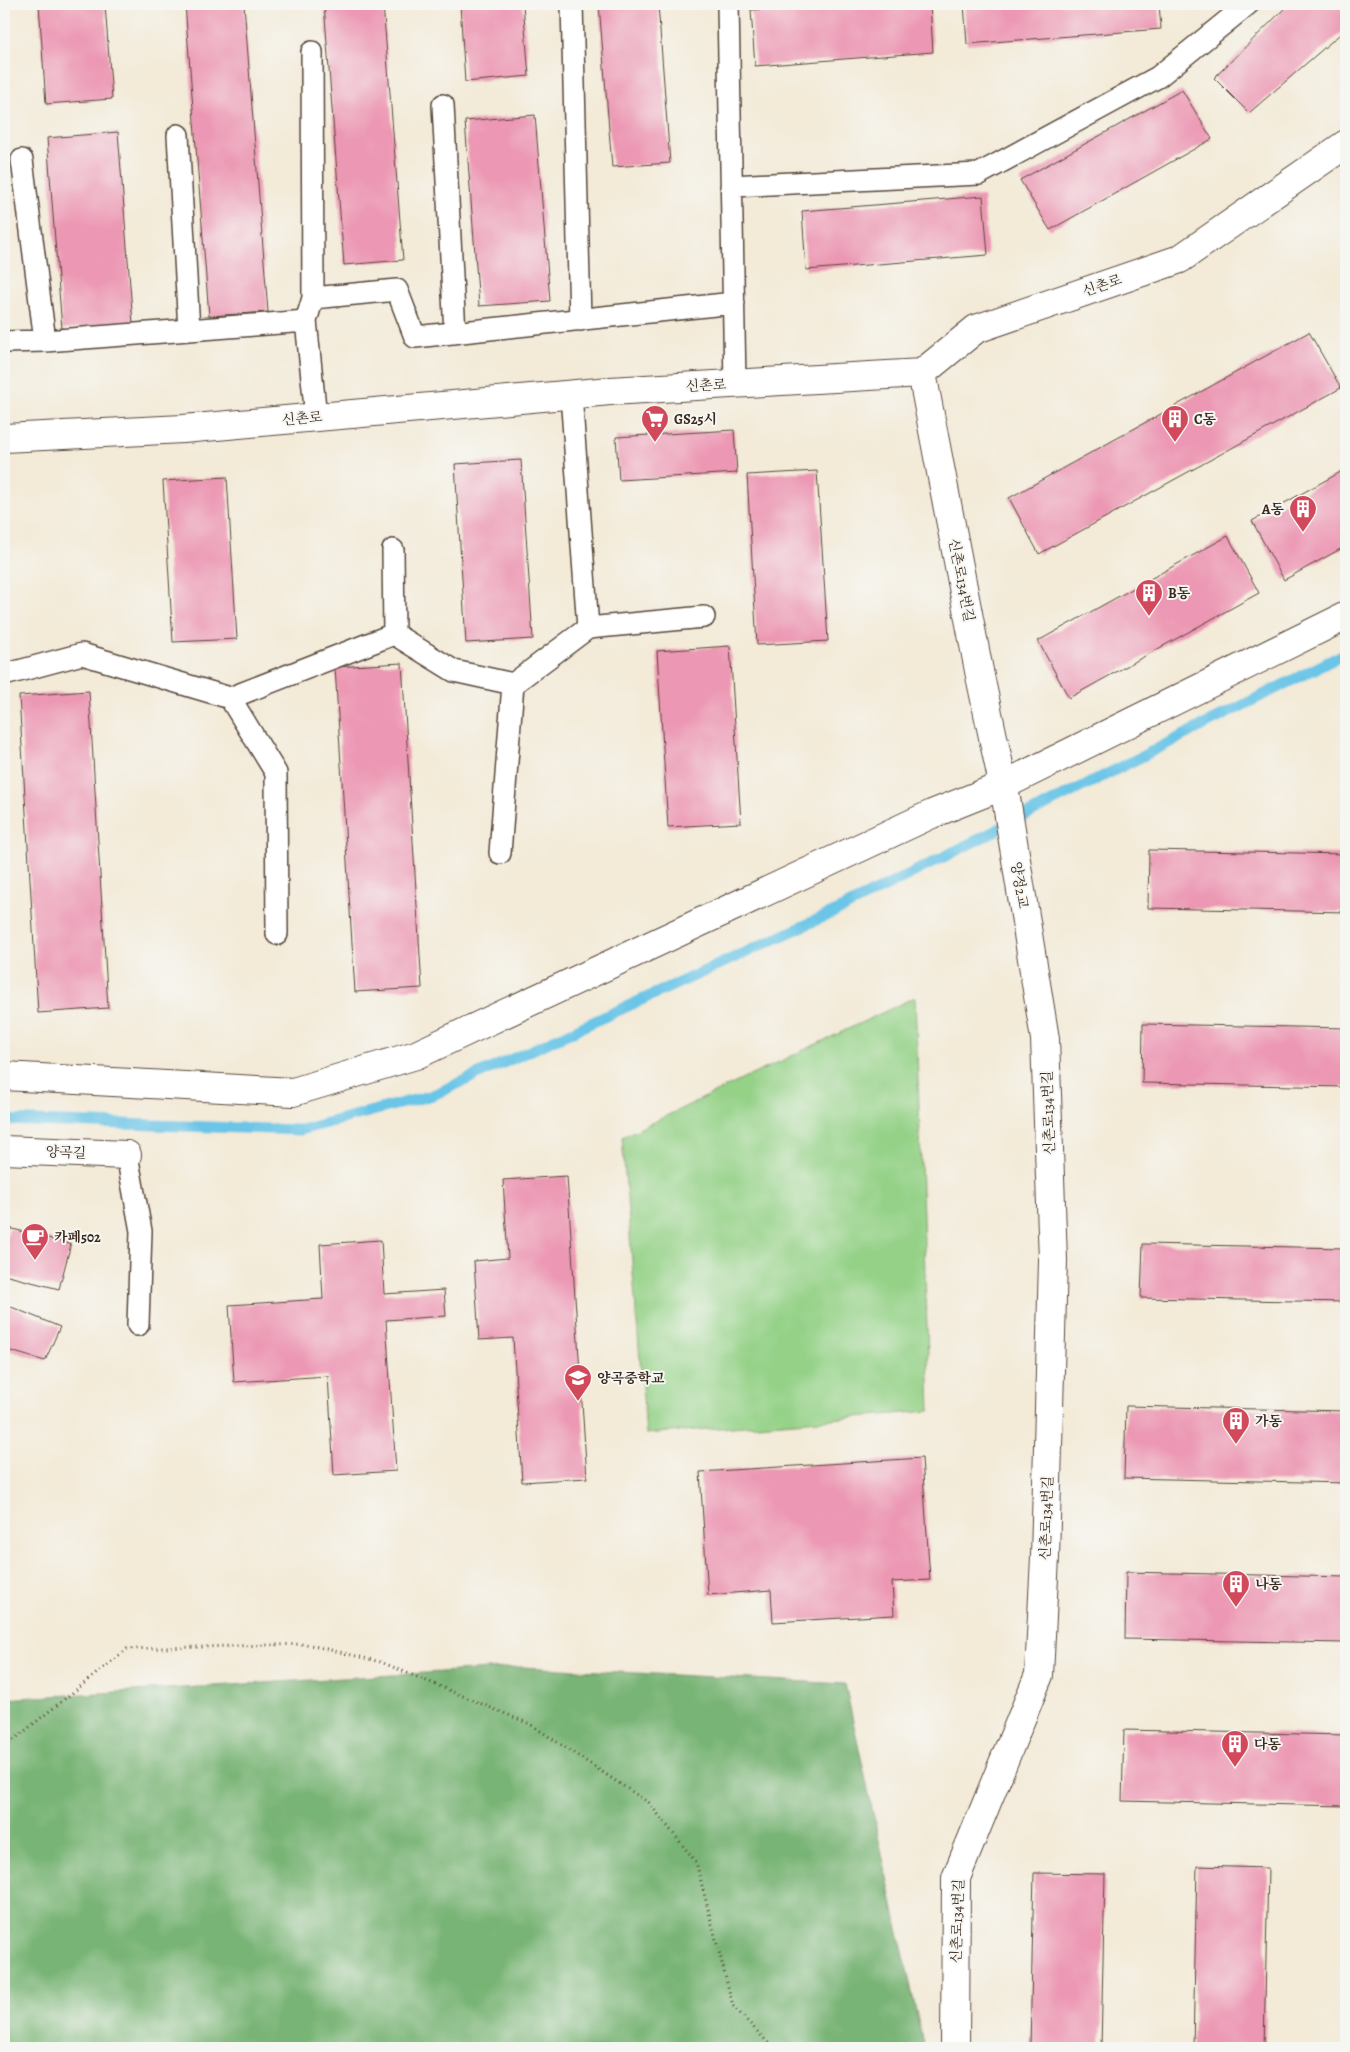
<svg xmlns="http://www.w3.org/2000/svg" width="1350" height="2052" viewBox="0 0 1350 2052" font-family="Alegreya,'Noto Serif KR',serif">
<rect width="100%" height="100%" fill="#f6f6f2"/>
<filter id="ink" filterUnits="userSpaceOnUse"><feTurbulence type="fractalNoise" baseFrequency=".02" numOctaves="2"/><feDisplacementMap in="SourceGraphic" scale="10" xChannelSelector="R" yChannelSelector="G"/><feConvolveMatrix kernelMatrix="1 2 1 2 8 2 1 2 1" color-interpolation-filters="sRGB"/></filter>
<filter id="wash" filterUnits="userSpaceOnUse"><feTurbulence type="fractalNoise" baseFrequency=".0096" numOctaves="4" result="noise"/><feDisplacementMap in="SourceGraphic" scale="20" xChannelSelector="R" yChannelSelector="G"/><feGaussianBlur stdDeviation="1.12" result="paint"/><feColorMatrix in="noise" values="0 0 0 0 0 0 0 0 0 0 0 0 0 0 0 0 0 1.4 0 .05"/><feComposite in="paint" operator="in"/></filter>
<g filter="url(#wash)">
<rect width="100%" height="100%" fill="#f3ead7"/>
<path fill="#95d288" stroke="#687e53" d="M915 997 930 1411 646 1434 622 1137Z"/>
<path fill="#78b474" stroke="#5a6f49" d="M522 1667 845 1684 924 2048H4V1699Z"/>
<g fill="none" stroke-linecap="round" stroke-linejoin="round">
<path stroke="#6ac5e7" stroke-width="11" d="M4 1120 300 1130 433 1095 843 908 1346 653"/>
</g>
<g id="blocks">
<path fill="#ec97b3" d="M39 4H105L112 99 46 104Z
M185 4H244L268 312 209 316Z
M324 4H383L403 260 344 265Z
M460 4H523L529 76 465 82Z
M599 4H658L670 163 612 167Z
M831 4H930L933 52 755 66 751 10Z
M964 4H1159L1161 29 967 44Z
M1289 4H1346V29L1249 113 1214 78Z
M1182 90 1212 139 1050 230 1020 180Z
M535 115 550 301 479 306 465 121Z
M118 132 133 324 62 329 47 138Z
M983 196 988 255 806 270 802 211Z
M1309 332 1341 388 1039 554 1009 498Z
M734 430 737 473 619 480 616 437Z
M521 460 533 639 466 643 455 464Z
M1346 469V546L1284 580 1252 521Z
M817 471 828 641 757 645 747 475Z
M227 477 237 639 173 642 163 481Z
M1228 536 1259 593 1069 698 1038 641Z
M730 646 741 823 668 827 657 651Z
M402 663 422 988 355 992 335 667Z
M89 691 108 1008 38 1013 19 696Z
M1149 850 1346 854V912L1148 908Z
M1143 1024 1346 1028V1087L1142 1083Z
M567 1176 587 1478 522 1482 513 1338 479 1340 474 1261 508 1258 503 1180Z
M9 1228 71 1244 59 1289 4 1275V1247Z
M381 1240 384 1294 444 1290 446 1316 386 1320 396 1471 334 1475 328 1376 234 1382 229 1305 323 1299 320 1244Z
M1143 1244 1346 1248V1302L1141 1298Z
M4 1304 60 1327 45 1361 4 1349Z
M1126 1406 1346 1411V1483L1124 1478Z
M922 1458 930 1580 892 1582 894 1615 773 1622 771 1590 708 1595 700 1472Z
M1126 1572 1346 1577V1643L1125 1639Z
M1124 1730 1346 1735V1806L1122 1801Z
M1197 1866 1268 1868 1264 2048H1193Z
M1034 1873 1105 1874 1101 2048H1030Z"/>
</g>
</g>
<g filter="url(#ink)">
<use href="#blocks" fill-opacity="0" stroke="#57473a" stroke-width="1"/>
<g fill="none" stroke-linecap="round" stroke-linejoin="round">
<defs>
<path id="service" d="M572 4 580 320
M728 4 735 383
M312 52 313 298
M443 105 455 333
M178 135 189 330
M22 160 45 341 306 321 313 298 397 290 415 337 734 303
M731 186 979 174 1158 77 1248 4
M306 321 316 417
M4 342 45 341
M393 550 394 634
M588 628 704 617
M4 675 82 654 230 698 394 634 454 671 513 684 588 628 571 394
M230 698 276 773 277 934
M500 853 513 684
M127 1155 141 1231 138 1325"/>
<path id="minor" d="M922 373 980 676 1006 798 1045 1039 1053 1260 1045 1557 1039 1675 956 1878 955 2048
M4 438 183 429 610 391 922 373 976 329 1180 259 1346 144
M4 1076 293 1092 416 1055 932 814 1002 786 1346 616
M4 1150 127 1155"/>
</defs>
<use href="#service" stroke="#57473a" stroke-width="24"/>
<use href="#minor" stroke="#57473a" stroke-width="30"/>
<path stroke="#57473a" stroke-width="3" stroke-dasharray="1 4" stroke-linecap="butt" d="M4 1751 6 1746 127 1649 306 1644 381 1662 530 1724 649 1803 696 1862 733 2006 773 2048"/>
<use href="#service" stroke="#fff" stroke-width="21"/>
<use href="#minor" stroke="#fff" stroke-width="28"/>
</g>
</g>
<defs>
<symbol id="supermarket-pin" viewBox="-11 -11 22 30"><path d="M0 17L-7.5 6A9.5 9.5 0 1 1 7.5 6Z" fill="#d1495b" stroke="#f6f6f2"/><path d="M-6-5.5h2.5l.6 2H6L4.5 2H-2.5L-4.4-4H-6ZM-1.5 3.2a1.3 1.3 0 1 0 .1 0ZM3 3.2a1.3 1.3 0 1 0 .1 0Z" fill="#fff"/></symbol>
<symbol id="building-pin" viewBox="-11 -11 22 30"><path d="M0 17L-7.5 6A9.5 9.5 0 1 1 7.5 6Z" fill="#d1495b" stroke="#f6f6f2"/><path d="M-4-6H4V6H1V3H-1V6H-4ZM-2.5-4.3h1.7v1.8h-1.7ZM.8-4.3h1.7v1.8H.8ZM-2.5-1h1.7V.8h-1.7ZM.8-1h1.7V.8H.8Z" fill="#fff"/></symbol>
<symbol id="cafe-pin" viewBox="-11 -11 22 30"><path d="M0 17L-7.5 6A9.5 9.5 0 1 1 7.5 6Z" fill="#d1495b" stroke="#f6f6f2"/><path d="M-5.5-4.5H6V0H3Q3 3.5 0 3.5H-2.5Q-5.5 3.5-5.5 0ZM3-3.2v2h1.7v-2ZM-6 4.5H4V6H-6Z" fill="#fff"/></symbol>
<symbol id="school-pin" viewBox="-11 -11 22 30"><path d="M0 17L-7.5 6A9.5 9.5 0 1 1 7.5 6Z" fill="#d1495b" stroke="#f6f6f2"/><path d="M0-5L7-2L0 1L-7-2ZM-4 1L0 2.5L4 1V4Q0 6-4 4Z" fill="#fff"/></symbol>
</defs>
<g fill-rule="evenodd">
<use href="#supermarket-pin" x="639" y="403" width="32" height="43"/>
<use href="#building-pin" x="1159" y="403" width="32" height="43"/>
<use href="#building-pin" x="1287" y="493" width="32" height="43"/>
<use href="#building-pin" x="1133" y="577" width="32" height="43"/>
<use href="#cafe-pin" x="19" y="1221" width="32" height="43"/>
<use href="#school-pin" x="562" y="1362" width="32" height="43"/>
<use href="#building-pin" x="1220" y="1405" width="32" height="43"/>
<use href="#building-pin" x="1220" y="1568" width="32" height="43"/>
<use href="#building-pin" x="1219" y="1728" width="32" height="43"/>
</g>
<g text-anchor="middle" stroke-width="4" stroke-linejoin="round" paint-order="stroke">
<g font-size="14" fill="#3b2a1e" stroke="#f6f6f2">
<text transform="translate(1102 285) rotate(-19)" y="5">신촌로</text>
<text transform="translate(706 385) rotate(-3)" y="5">신촌로</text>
<text transform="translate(302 418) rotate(-5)" y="5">신촌로</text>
<text transform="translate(962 580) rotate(79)" y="5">신촌로134번길</text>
<text transform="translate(1020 885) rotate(81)" y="5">양정2교</text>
<text transform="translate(1048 1113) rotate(-92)" y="5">신촌로134번길</text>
<text transform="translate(66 1152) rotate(2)" y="5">양곡길</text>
<text transform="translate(1046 1518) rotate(-88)" y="5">신촌로134번길</text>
<text transform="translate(957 1921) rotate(-88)" y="5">신촌로134번길</text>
</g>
<g font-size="14" font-weight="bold" fill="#3b2a1e" stroke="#f6f6f2" text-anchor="start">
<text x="674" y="424">GS25시</text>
<text x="1194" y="424">C동</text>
<text x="1284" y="514" text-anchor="end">A동</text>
<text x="1168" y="598">B동</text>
<text x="54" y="1242">카페502</text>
<text x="597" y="1383">양곡중학교</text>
<text x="1255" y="1426">가동</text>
<text x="1255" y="1589">나동</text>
<text x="1254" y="1749">다동</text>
</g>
</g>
<rect width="1350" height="2052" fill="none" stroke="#f6f6f2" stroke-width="20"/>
</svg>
